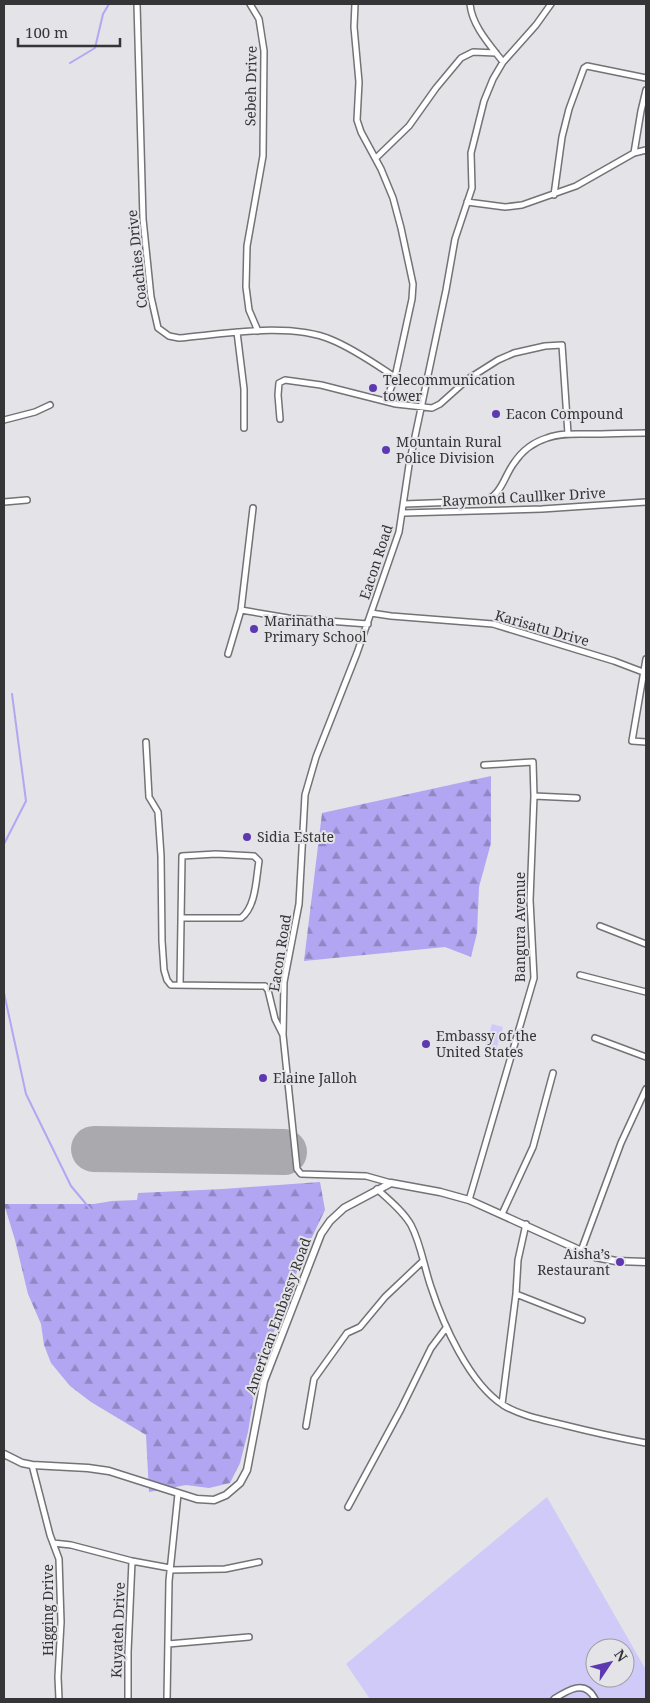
<svg xmlns="http://www.w3.org/2000/svg" width="650" height="1703" viewBox="0 0 650 1703" font-family="'Noto Serif',serif">
<defs>
<pattern id="forest-firs" width="22" height="20" patternUnits="userSpaceOnUse" patternTransform="scale(1.25)"><rect width="22" height="20" fill="#b2a5f1"/><path d="M5 1l3.5 6h-7zM16 11l3.5 6h-7z" fill="#9287c4"/></pattern>
</defs>
<rect width="100%" height="100%" fill="#e3e3e8"/>
<path fill="url(#forest-firs)" d="M491 776V843L479 887 477 933 471 957 445 947 304 961 322 813Z
M320 1182 325 1210 303 1256 257 1376 248 1432 240 1463 230 1483 209 1488 186 1485 149 1492 146 1435 91 1402 70 1386 51 1363 44 1345 41 1324 28 1294 15 1240 4 1204H94L112 1201 137 1200 138 1193 223 1189Z"/>
<path fill="#d0caf8" fill-rule="evenodd" d="M492 1024 503 1027 496 1050 485 1047Z
M547 1497 646 1670V1699H370L346 1664ZM595 1648H625V1678H595Z"/>
<g fill="none" stroke-linecap="round" stroke-linejoin="round">
<path stroke="#b3a6f3" stroke-width="2" d="M70 63 95 48 103 14 109 4
M4 844 26 801 12 694
M4 993 26 1094 71 1186 97 1217"/>
<path stroke="#aaaaae" stroke-width="46" d="M94 1149 284 1152"/>
<defs>
<path id="minor" d="M137 4 143 219 151 297 158 328 169 336 179 338C224 334 290 322 332 340 354 349 375 364 395 377
M250 4 259 19 264 51 263 156 247 246 246 287 249 310 258 331
M355 4 354 27 359 82 357 120 361 132 381 169 393 198 401 228 413 284 412 299 395 377 386 401
M470 4C472 26 490 45 503 62
M634 153 641 111 646 90
M376 158 409 126 436 88 461 58 473 52 496 53
M554 195 562 137 569 109 584 68 587 66 646 78
M467 202 505 207 522 205 576 186 634 153 646 150
M237 332 244 389V428
M280 419 278 395 279 383 285 380 321 385 396 404 432 408 440 404 468 379 498 360 514 353 545 346 562 345 568 434
M4 420 35 412 50 405
M4 502 27 500
M404 504 484 501C502 495 504 476 514 463 522 451 534 442 547 438 560 433 575 434 589 434 608 434 627 433 646 433
M403 513 542 509 646 502
M241 610 288 618 368 624
M371 613 391 616 493 624 614 661 643 672
M228 654 241 610 253 508
M646 659 632 741 646 742
M146 742 149 797 158 812 161 856 162 941 164 970 167 980 171 985 265 986 268 990 275 1019 283 1035
M534 796 577 798
M600 926 646 944
M580 975 646 992
M180 985 182 856 216 854 254 856 259 861C256 879 256 907 241 918H181
M595 1038 646 1057
M391 1183 366 1176 301 1174 297 1169 283 1035 284 982 299 904 305 795 316 757 357 653 399 532 409 465 446 290 455 239 472 188 471 153 484 101 493 79 503 62 536 25 551 4
M377 1189C389 1200 403 1211 411 1225 421 1244 424 1267 431 1287 443 1324 469 1383 503 1405 521 1416 544 1420 564 1425 592 1432 619 1438 646 1443
M469 1200 534 978 530 900 534 796 533 762 484 765
M502 1214 533 1147 553 1073
M526 1224 518 1260 516 1294 582 1320
M581 1251 621 1143 646 1089
M502 1404 516 1294
M306 1426 314 1379 347 1333 360 1327 385 1297 423 1261
M32 1465 50 1535 59 1559 61 1622 58 1677 59 1699
M348 1507 401 1409 431 1348 446 1328
M53 1543 71 1545 132 1561 170 1568
M170 1570 225 1569 259 1562
M168 1644 249 1637
M128 1699V1652L132 1561
M167 1699 169 1581 178 1494
M554 1699C568 1690 585 1679 595 1699"/>
<path id="tertiary" d="M4 1454 22 1463 32 1465 88 1468 109 1471 197 1499 214 1500 226 1495 240 1483 247 1470 264 1381 321 1234 330 1221 344 1208 391 1183 440 1192 469 1200 595 1257 616 1261 646 1262"/>
</defs>
<use href="#minor" stroke="#737277" stroke-width="8"/>
<use href="#tertiary" stroke="#737277" stroke-width="9"/>
<use href="#minor" stroke="#fff" stroke-width="5"/>
<use href="#tertiary" stroke="#fff" stroke-width="6"/>
</g>
<g fill="#5d39b1" stroke="#e3e3e8" stroke-width="2">
<circle cx="373" cy="388" r="5"/>
<circle cx="496" cy="414" r="5"/>
<circle cx="386" cy="450" r="5"/>
<circle cx="254" cy="629" r="5"/>
<circle cx="247" cy="837" r="5"/>
<circle cx="426" cy="1044" r="5"/>
<circle cx="263" cy="1078" r="5"/>
<circle cx="620" cy="1262" r="5"/>
</g>
<g text-anchor="middle" stroke-width="4" stroke-linejoin="round" paint-order="stroke">
<g font-size="14" fill="#353436" stroke="#e3e3e8">
<text transform="translate(251 86) rotate(-89)" y="5">Sebeh Drive</text>
<text transform="translate(137 259) rotate(-96)" y="5">Coachies Drive</text>
<text transform="translate(524 497) rotate(-3)" y="5">Raymond Caullker Drive</text>
<text transform="translate(376 562) rotate(-72)" y="5">Eacon Road</text>
<text transform="translate(542 628) rotate(16)" y="5">Karisatu Drive</text>
<text transform="translate(520 927) rotate(-90)" y="5">Bangura Avenue</text>
<text transform="translate(280 953) rotate(-81)" y="5">Eacon Road</text>
<text transform="translate(278 1316) rotate(-70)" y="5">American Embassy Road</text>
<text transform="translate(48 1610) rotate(-90)" y="5">Higging Drive</text>
<text transform="translate(118 1630) rotate(-88)" y="5">Kuyateh Drive</text>
</g>
<g font-size="14" fill="#353436" stroke="#e3e3e8" text-anchor="start">
<text x="383" y="385">Telecommunication<tspan x="383" dy="16">tower</tspan></text>
<text x="506" y="419">Eacon Compound</text>
<text x="396" y="447">Mountain Rural<tspan x="396" dy="16">Police Division</tspan></text>
<text x="264" y="626">Marinatha<tspan x="264" dy="16">Primary School</tspan></text>
<text x="257" y="842">Sidia Estate</text>
<text x="436" y="1041">Embassy of the<tspan x="436" dy="16">United States</tspan></text>
<text x="273" y="1083">Elaine Jalloh</text>
<text x="610" y="1259" text-anchor="end">Aisha’s<tspan x="610" dy="16">Restaurant</tspan></text>
</g>
</g>
<rect width="650" height="1703" fill="none" stroke="#353436" stroke-width="10"/>
<g transform="translate(610 1663) rotate(55)"><circle r="24" fill="#e3e3e8" stroke="#9d9da1"/>
<path d="M0-4L9 19L0 12L-9 19Z" fill="#5d39b1"/>
<text y="-8" font-size="14" font-weight="bold" text-anchor="middle" fill="#353436">N</text>
</g>
<path d="M18 38v8h102v-8" fill="none" stroke="#353436" stroke-width="2.5"/>
<text x="25" y="38" font-size="15" fill="#353436" stroke="#e3e3e8" stroke-width="4" paint-order="stroke">100 m</text>
</svg>
